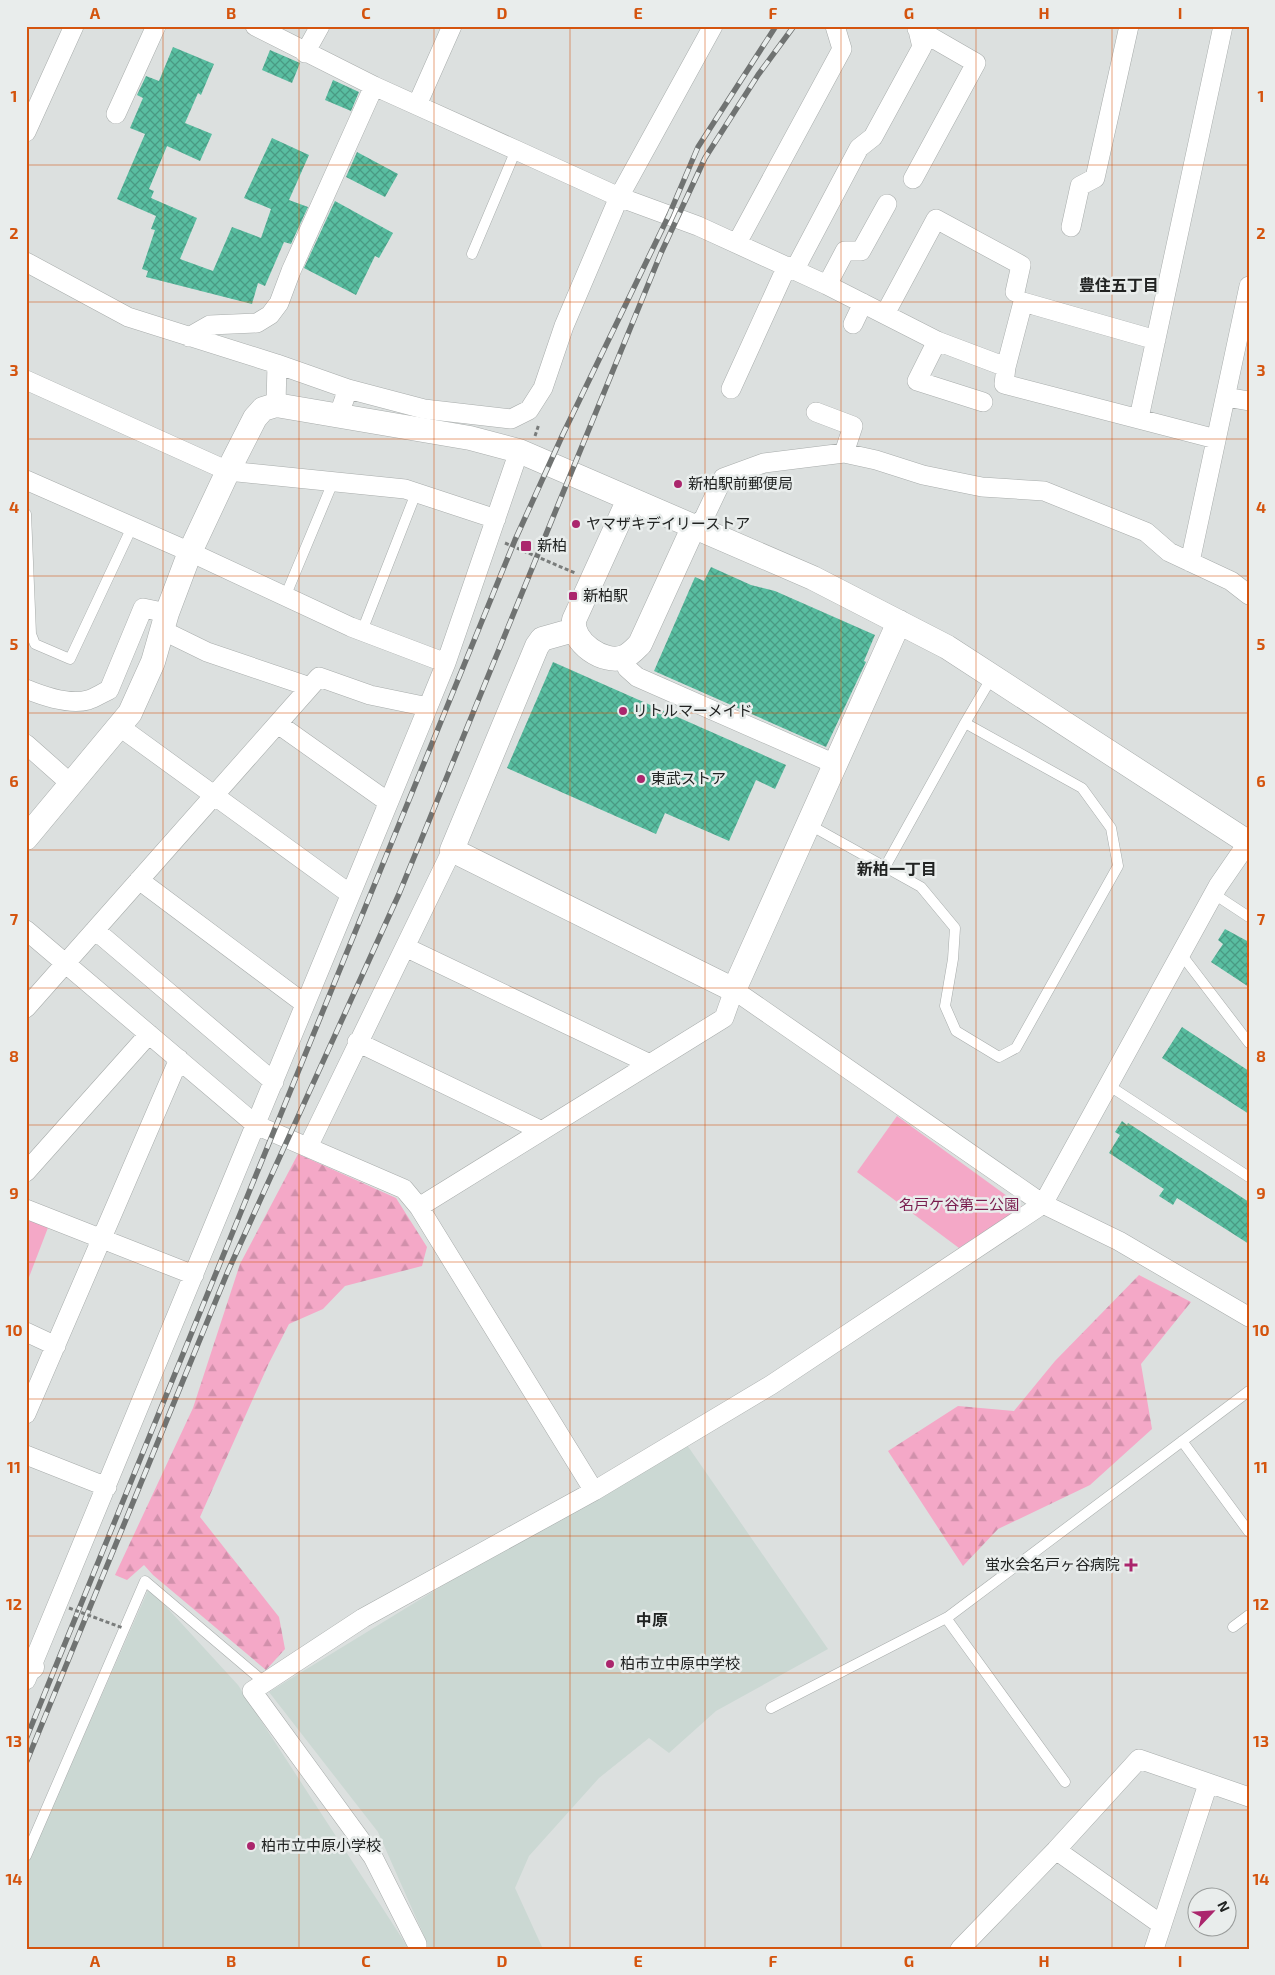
<svg xmlns="http://www.w3.org/2000/svg" width="1275" height="1975" viewBox="0 0 1275 1975" font-family="'Exo 2','Noto Sans JP',sans-serif">
<defs>
<pattern id="forest-firs" width="22" height="20" patternUnits="userSpaceOnUse" patternTransform="scale(1.25)"><rect width="22" height="20" fill="#f4a8c7"/><path d="M5 1l3.5 6h-7zM16 11l3.5 6h-7z" fill="#d190ab"/></pattern>
<pattern id="building-cross-hatch" width="8" height="8" patternUnits="userSpaceOnUse" patternTransform="scale(1.25)"><rect width="8" height="8" fill="#59bea1"/><path d="M0 0l8 8M0 8l8-8" fill="none" stroke="#499a83"/></pattern>
</defs>
<rect width="100%" height="100%" fill="#dce0df"/>
<path fill="#cbd8d3" d="M687 1445 828 1649 716 1711 669 1753 649 1738 599 1778 529 1856 515 1888 543 1949H426L425 1938 378 1832 269 1692 491 1556Z
M149 1588 238 1685 409 1949H26V1867Z"/>
<path fill="url(#forest-firs)" d="M298 1154 396 1198 427 1247 422 1266 345 1286 323 1309 289 1324 269 1363 200 1517 279 1617 285 1649 266 1670 153 1575 144 1565 127 1580 115 1575 193 1408 240 1264Z
M1139 1275 1191 1302 1141 1364 1152 1429 1090 1485 998 1529 963 1566 888 1451 958 1406 1014 1411 1055 1361Z"/>
<path fill="#f4a8c7" d="M897 1116 1022 1207 959 1248 857 1172Z
M26 1217 49 1225 26 1285Z"/>
<path fill="url(#building-cross-hatch)" d="M173 47 214 64 201 95 198 93 185 123 212 134 200 161 167 146 149 189 154 191 151 198 197 218 180 259 213 271 232 227 261 238 271 209 244 198 272 138 309 155 289 200 308 207 291 244 284 242 265 286 258 283 252 304 146 277 148 271 142 269 155 230 151 229 156 216 117 199 145 134 130 128 143 98 137 95 146 76 159 81Z
M270 50 300 63 292 83 262 70Z
M333 80 359 92 351 111 325 100Z
M357 152 398 174 385 197 346 177Z
M335 201 393 233 379 258 375 256 356 295 304 268Z
M711 567 751 585 775 591 875 635 864 661 866 662 826 747 654 671 695 577 704 581Z
M553 662 786 765 775 789 756 780 729 841 665 813 656 834 507 768Z
M1225 929 1249 942V987L1211 962 1223 944 1218 940Z
M1182 1027 1249 1071V1114L1162 1058Z
M1122 1121 1127 1125 1128 1123 1249 1202V1244L1177 1198 1173 1205 1159 1196 1164 1189 1109 1153 1120 1135 1115 1132Z"/>
<g fill="none" stroke-linecap="round" stroke-linejoin="round">
<defs>
<path id="service" d="M472 254 516 150
M26 514 31 634 35 644 70 659 132 527
M285 597 333 482
M362 631 416 493
M965 723 992 677
M808 824 921 887 955 928 953 959 945 1006 956 1031 999 1057 1016 1048 1118 866 1111 828 1082 788 965 723 885 867
M1214 894 1249 917
M1181 954 1249 1043
M1108 1085 1249 1177
M1182 1441 1249 1532
M946 1618 1065 1782
M1233 1627 1249 1615
M771 1708 948 1617 1249 1391
M26 1856 145 1581 264 1682"/>
<path id="minor" d="M255 26 374 86 516 150 619 197 698 226 827 285 937 341 1006 367 1023 302 1156 340
M305 53 320 26
M417 105 452 26
M116 114 156 26
M26 132 74 26
M913 179 976 63 917 29
M1071 227 1080 186 1095 178 1129 26
M737 243 842 49 835 26
M26 262 128 317 277 364 348 389
M795 269 859 148 873 137 922 47 917 26
M827 285 845 251H861L887 204
M885 314 936 219 1021 265 1015 292
M853 324 863 303
M189 337 210 325 257 323 270 315 279 303 291 271 374 86
M937 341 917 381 983 402
M1006 367 1004 384 1216 439
M26 380 228 471 405 489 496 519
M731 389 787 266
M1226 397 1249 401
M276 405 277 364
M816 412 853 426 844 453
M339 414 348 389 424 409 511 419 529 410 543 388 564 326 619 197 713 26
M1139 418 1223 26
M26 480 190 552 351 627 446 663
M693 528 704 518 723 478 764 463 844 453 876 460 923 475 982 487 1044 491 1146 532 1169 552 1231 581 1249 595
M1190 562 1249 286
M162 630 207 652 310 687 319 677 370 695 428 707 446 663 519 451
M624 657 627 668 637 677 835 764
M26 689C43 696 70 705 88 700 95 698 102 693 109 690L143 608 167 613
M278 724 388 802
M120 727 350 894
M26 744 71 784
M139 880 305 1004
M26 930 256 1125 404 1189 419 1207 594 1491
M95 930 274 1082
M405 947 650 1064
M26 1008 310 687
M357 1042 542 1131
M308 1147 452 850
M26 1172 149 1034
M419 1207 724 1018 734 990 1043 1204 1119 1241 1249 1317
M26 1209 194 1275
M26 1332 56 1346
M26 1414 179 1059
M26 1455 107 1487
M26 1680 428 707
M1056 1850 1162 1925
M417 1949V1944L373 1857 252 1691 363 1618 594 1491 771 1385 1043 1204 1218 886 1249 841
M960 1949 1056 1850 1139 1759 1249 1797
M1154 1949 1208 1784"/>
<path id="tertiary" d="M629 499 574 620C571 642 604 665 624 657 631 654 635 649 640 644L693 528
M574 630 542 639 537 646 452 850 734 990 899 622
M26 838 130 713 153 662 167 613 190 552 228 471 255 418 263 409 276 405 470 438 519 451 813 578 947 647 1249 843
M26 1664 32 1667"/>
</defs>
<use href="#service" stroke="#a8acab" stroke-width="11"/>
<use href="#minor" stroke="#a8acab" stroke-width="20"/>
<use href="#tertiary" stroke="#a8acab" stroke-width="25"/>
<path stroke="#797c7b" stroke-width="3" stroke-dasharray="4 2.5" stroke-linecap="butt" d="M535 436 539 424
M505 543 575 573"/>
<use href="#service" stroke="#fff" stroke-width="10"/>
<use href="#minor" stroke="#fff" stroke-width="19"/>
<use href="#tertiary" stroke="#fff" stroke-width="24"/>
<defs>
<path id="rail" d="M26 1739 515 540 563 434 669 215 698 147 776 26
M26 1763 228 1271 399 894 661 253 705 158 758 75 794 26"/>
</defs>
<use href="#rail" stroke="#707372" stroke-width="5.5"/>
<use href="#rail" stroke="#e9edec" stroke-width="4" stroke-dasharray="11" stroke-linecap="butt"/>
<path stroke="#797c7b" stroke-width="3" stroke-dasharray="4 2.5" stroke-linecap="butt" d="M69 1608 123 1628"/>
</g>
<path fill="none" stroke="#d4540e" stroke-width="1" stroke-opacity="0.55" d="M163 26V1949M299 26V1949M434 26V1949M570 26V1949M705 26V1949M841 26V1949M976 26V1949M1112 26V1949M26 165H1249M26 302H1249M26 439H1249M26 576H1249M26 713H1249M26 850H1249M26 988H1249M26 1125H1249M26 1262H1249M26 1399H1249M26 1536H1249M26 1673H1249M26 1810H1249"/>
<g fill="#ab266d" stroke="#e9edec" stroke-width="2">
<circle cx="678" cy="484" r="5"/>
<circle cx="576" cy="524" r="5"/>
<rect x="520" y="540" width="12" height="12" rx="2.5"/>
<rect x="568" y="591" width="10" height="10" rx="2.5"/>
<circle cx="623" cy="711" r="5"/>
<circle cx="641" cy="779" r="5"/>
<path d="M1128.5 1557.5h5v5h5v5h-5v5h-5v-5h-5v-5h5z"/>
<circle cx="610" cy="1664" r="5"/>
<circle cx="251" cy="1846" r="5"/>
</g>
<g text-anchor="middle" stroke-width="5" stroke-linejoin="round" paint-order="stroke">
<g font-size="15" fill="#212322" stroke="#e9edec" text-anchor="start">
<text x="688" y="489">新柏駅前郵便局</text>
<text x="586" y="529">ヤマザキデイリーストア</text>
<text x="537" y="551">新柏</text>
<text x="583" y="601">新柏駅</text>
<text x="633" y="716">リトルマーメイド</text>
<text x="651" y="784">東武ストア</text>
<text x="1120" y="1570" text-anchor="end">蛍水会名戸ヶ谷病院</text>
<text x="620" y="1669">柏市立中原中学校</text>
<text x="261" y="1851">柏市立中原小学校</text>
</g>
<g font-size="15" fill="#7a1d4e" stroke="#e9edec">
<text x="959" y="1210">名戸ケ谷第二公園</text>
</g>
<g font-size="16" font-weight="bold" fill="#212322" stroke="#e9edec">
<text x="1119" y="291">豊住五丁目</text>
<text x="897" y="875">新柏一丁目</text>
<text x="652" y="1626">中原</text>
</g>
</g>
<rect width="1275" height="1975" fill="none" stroke="#e9edec" stroke-width="55"/>
<g transform="translate(1212 1912) rotate(65)"><circle r="24" fill="#e9edec" stroke="#999c9b"/>
<path d="M0-4L9 19L0 12L-9 19Z" fill="#ab266d"/>
<text y="-8" font-size="14" font-weight="bold" text-anchor="middle" fill="#212322">N</text>
</g>
<rect x="28" y="28" width="1220" height="1920" fill="none" stroke="#d4540e" stroke-width="2"/>
<g font-size="16" text-anchor="middle" font-weight="bold" fill="#d4540e">
<text x="95" y="19">A</text>
<text x="231" y="19">B</text>
<text x="366" y="19">C</text>
<text x="502" y="19">D</text>
<text x="638" y="19">E</text>
<text x="773" y="19">F</text>
<text x="909" y="19">G</text>
<text x="1044" y="19">H</text>
<text x="1180" y="19">I</text>
<text x="14" y="102">1</text>
<text x="1261" y="102">1</text>
<text x="14" y="239">2</text>
<text x="1261" y="239">2</text>
<text x="14" y="376">3</text>
<text x="1261" y="376">3</text>
<text x="14" y="513">4</text>
<text x="1261" y="513">4</text>
<text x="14" y="650">5</text>
<text x="1261" y="650">5</text>
<text x="14" y="787">6</text>
<text x="1261" y="787">6</text>
<text x="14" y="925">7</text>
<text x="1261" y="925">7</text>
<text x="14" y="1062">8</text>
<text x="1261" y="1062">8</text>
<text x="14" y="1199">9</text>
<text x="1261" y="1199">9</text>
<text x="14" y="1336">10</text>
<text x="1261" y="1336">10</text>
<text x="14" y="1473">11</text>
<text x="1261" y="1473">11</text>
<text x="14" y="1610">12</text>
<text x="1261" y="1610">12</text>
<text x="14" y="1747">13</text>
<text x="1261" y="1747">13</text>
<text x="14" y="1885">14</text>
<text x="1261" y="1885">14</text>
<text x="95" y="1967">A</text>
<text x="231" y="1967">B</text>
<text x="366" y="1967">C</text>
<text x="502" y="1967">D</text>
<text x="638" y="1967">E</text>
<text x="773" y="1967">F</text>
<text x="909" y="1967">G</text>
<text x="1044" y="1967">H</text>
<text x="1180" y="1967">I</text>
</g>
</svg>
